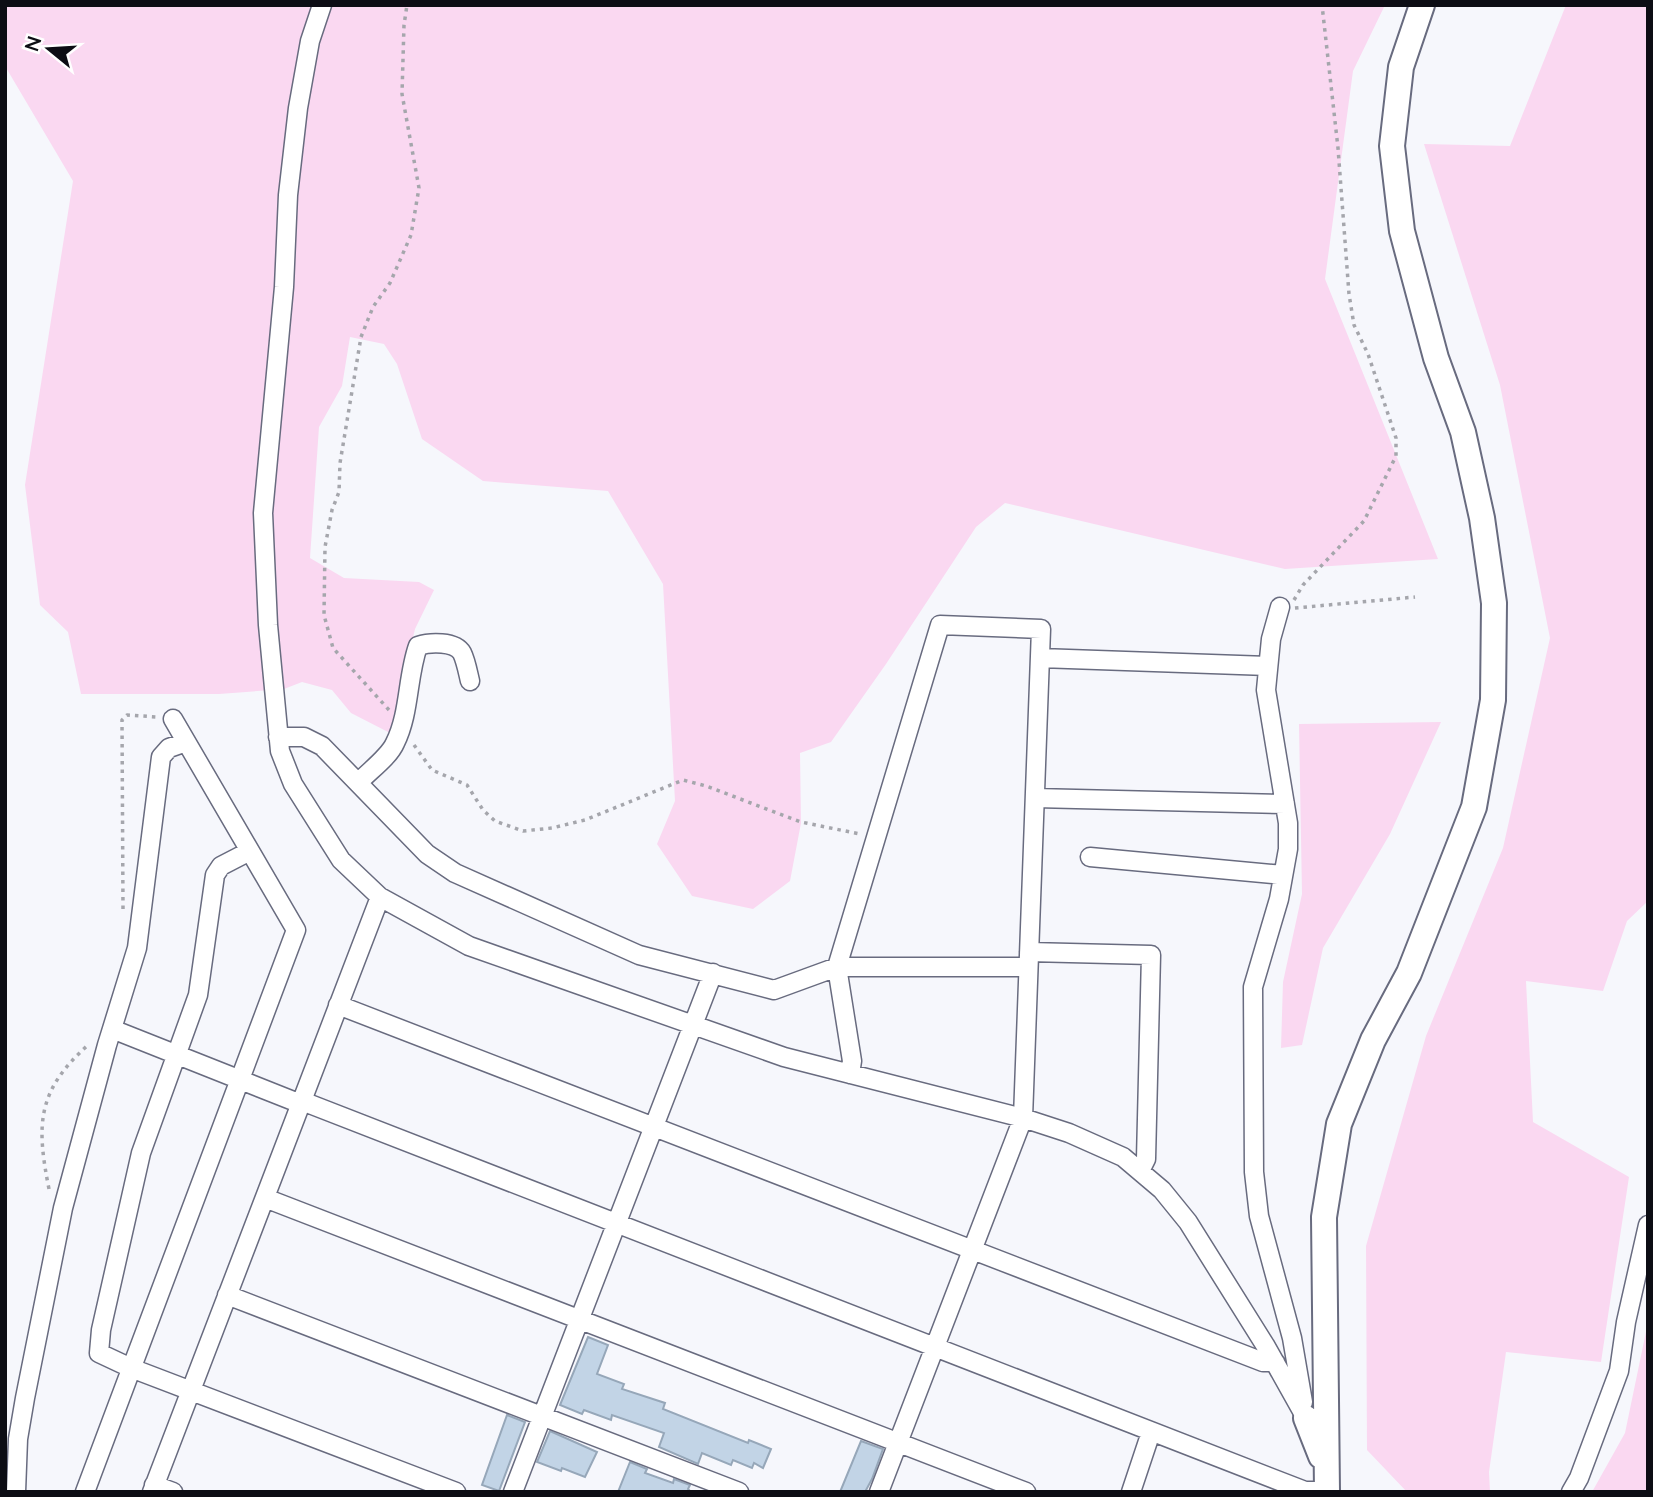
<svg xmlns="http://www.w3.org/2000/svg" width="1653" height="1497" viewBox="0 0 1653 1497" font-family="Lato,sans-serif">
<rect width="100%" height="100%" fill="#f6f7fc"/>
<path fill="#fad8f1" d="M5 5H1385L1353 71 1325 279 1438 559 1285 569 1005 503 976 527 886 664 831 742 800 753 801 823 790 881 753 909 692 896 657 844 675 801 663 584 608 491 483 481 422 439 397 364 384 344 350 337 342 386 319 427 310 558 344 578 419 582 434 590 415 629 390 733 351 713 332 690 302 682 284 689 219 694H81L68 632 40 605 25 485 73 181 5 66Z
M1566 5H1648V901L1627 921 1603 991 1526 981 1533 1122 1629 1177 1601 1362 1506 1352 1489 1472 1490 1492H1407L1367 1450 1366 1246 1426 1036 1503 848 1550 638 1500 385 1424 144 1510 146Z
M1441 722 1390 834 1323 948 1302 1045 1281 1048 1283 982 1302 894 1299 724Z
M1648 1322V1492H1592L1625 1433Z"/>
<path fill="#c2d4e6" stroke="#96a7b9" stroke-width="2" d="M588 1337 608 1345 597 1374 624 1384 622 1389 665 1403 663 1409 748 1443 749 1440 771 1449 763 1468 754 1463 752 1468 733 1460 731 1465 702 1453 698 1464 659 1447 664 1433 612 1415 611 1420 584 1410 582 1414 560 1405Z
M507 1415 525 1422 499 1491 482 1485Z
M550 1431 597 1452 585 1477 562 1468 561 1471 537 1462Z
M861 1441 883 1449 872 1479 865 1492H840Z
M630 1462 647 1469 645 1473 673 1483 674 1479 690 1485 688 1489 691 1492H618Z"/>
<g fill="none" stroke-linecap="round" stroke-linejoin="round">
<defs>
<path id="street" d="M322 5 310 41 298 108 288 195 284 287 263 513 268 625 280 751 293 784 341 860 380 897 469 946 784 1057 1023 1118 1069 1133 1123 1157 1162 1190 1188 1222 1265 1345 1306 1418
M1280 607 1271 639 1266 690 1288 823V849L1279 899 1253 987 1254 1172 1259 1216 1292 1338 1303 1402
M1040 658 1268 666
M278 737H304L322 746 427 854 455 873 639 955 774 990 837 967H1028
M358 783C369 771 389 757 395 743 410 713 407 677 418 646 430 642 455 641 462 653 466 661 468 673 470 681
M1035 798 1285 804
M250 851 221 866 215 875 198 995 141 1153 101 1330 99 1353 131 1368 456 1492
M1090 857 1283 875
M1029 952 1151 955 1146 1159 1140 1171
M338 1005 1263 1362H1275
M112 1029 301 1104
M850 1074 852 1061 837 967 940 625 1041 629 1023 1118 879 1492
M302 1101 1305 1491H1327
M265 1198 1026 1492
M227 1295 739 1492
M154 1485 173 1492
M16 1492 18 1439 25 1398 63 1208 107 1045 137 948 161 757 169 748 186 742
M85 1492 296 930 173 719
M152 1492 380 897
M513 1492 713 973
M1131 1492 1151 1432
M1571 1492 1579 1478 1619 1371 1626 1322 1648 1225"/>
<path id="secondary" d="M1306 1418 1321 1456
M1327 1491 1324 1217 1339 1124 1373 1040 1409 973 1474 807 1493 700 1494 603 1482 518 1463 432 1436 358 1402 231 1392 146 1401 67 1422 5"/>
</defs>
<use href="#street" stroke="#686b7f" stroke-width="21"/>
<use href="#secondary" stroke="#686b7f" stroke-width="28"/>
<path stroke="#a5a6ac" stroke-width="3.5" stroke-dasharray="3.5 5" stroke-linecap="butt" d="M1294 600 1303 585 1364 521 1396 456V438L1368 354 1354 325 1349 294 1338 148 1322 5
M1295 608 1415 597
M389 710 333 648 324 615 325 547 332 510 339 492 340 463 361 337 373 307 390 283 411 235 419 188 402 94 404 25 407 5
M414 745 432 770 467 785 483 810 495 821 523 831 552 828 585 820 683 780 706 786 801 822 860 834
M123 909 122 720 127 715 157 717
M49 1189C36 1124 37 1091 88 1045"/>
<use href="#street" stroke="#fff" stroke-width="18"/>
<use href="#secondary" stroke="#fff" stroke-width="24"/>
</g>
<rect width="1653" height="1497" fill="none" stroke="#0c0d14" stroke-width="14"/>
<g transform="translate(49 49) rotate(288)" stroke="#ffffff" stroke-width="5" paint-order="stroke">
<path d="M0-5L12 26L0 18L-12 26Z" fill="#0c0d14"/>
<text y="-10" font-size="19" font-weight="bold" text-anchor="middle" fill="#0c0d14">N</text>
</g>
</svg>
